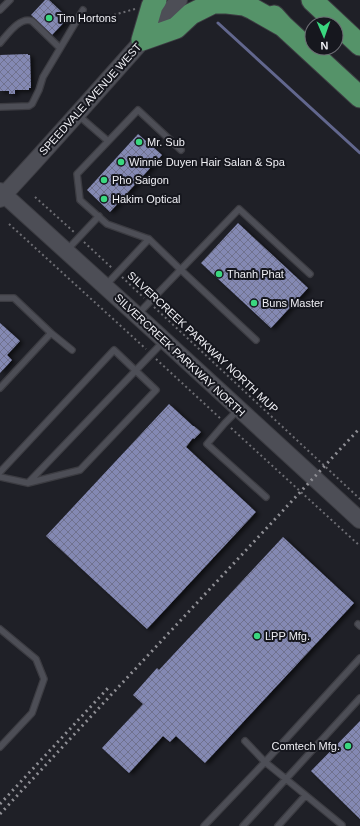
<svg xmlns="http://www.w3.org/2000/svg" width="360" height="826" viewBox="0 0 360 826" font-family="Arial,sans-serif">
<defs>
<pattern id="building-cross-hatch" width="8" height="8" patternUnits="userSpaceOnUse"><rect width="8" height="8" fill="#8489b3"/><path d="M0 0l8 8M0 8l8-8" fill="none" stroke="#6f728e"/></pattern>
<filter id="shadow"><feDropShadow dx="3.5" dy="2" stdDeviation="2" flood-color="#0009"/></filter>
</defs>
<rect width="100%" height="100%" fill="#1f2027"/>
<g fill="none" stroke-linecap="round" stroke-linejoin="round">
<path stroke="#62678e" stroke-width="3" d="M218 23 360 153"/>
</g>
<path fill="url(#building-cross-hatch)" filter="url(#shadow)" d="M45 0H49L68 18 52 35 31 15Z
M28 54V55H30L31 88H29V90H15V94H9V91H0V55Z
M138 134 162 155 110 212 87 190Z
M238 223 308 288 271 328 201 263Z
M0 323 20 341 7 355 12 360 0 373Z
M169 404 193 426H194L201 432 194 439 193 438 186 447 256 512 147 629 46 536Z
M283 537 354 603 205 763 176 736 170 742 163 736 129 773 102 748 143 704 133 695 157 668 159 670Z
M360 721V819L311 771Z"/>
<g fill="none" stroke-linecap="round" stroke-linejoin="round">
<defs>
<path id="lane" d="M0 10 10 0
M0 43C7 35 20 16 32 21L60 48
M0 107 29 106 32 104 39 90 43 77 83 10
M78 115 108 141
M181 150 138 110 77 174 80 200 107 224 149 239 181 270 256 340
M67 250 99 216
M106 285 149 239
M0 298H14L51 333 0 388
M138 314 239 209 310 274
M51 333 72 350
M239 409 225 423 207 444 266 497
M0 472 114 350 156 390 80 470 28 483 0 477
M28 483 163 342
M358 624 360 626
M0 629 36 659 44 679 32 713 0 747
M245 741 265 762 286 779 360 698
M204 826 265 762 360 658
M243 826 286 779 342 825V826
M278 826 305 796"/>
<path id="secondary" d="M0 191 152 329 360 520
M0 199C61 134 119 66 179 0"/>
<path id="highway" d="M312 0 360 45
M274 16 283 26 360 97
M142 40 176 28 191 14 213 3H227L244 5 253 9 283 26
M142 40 152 6 156 0"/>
</defs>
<use href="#lane" stroke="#3c3c42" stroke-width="8"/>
<use href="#secondary" stroke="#3c3c42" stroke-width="18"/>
<use href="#highway" stroke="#3c3c42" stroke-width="23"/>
<path stroke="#6d6d73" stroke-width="2" stroke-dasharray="2 3" stroke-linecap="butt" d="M85 21 87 22 92 21 135 9
M35 197 74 232
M9 224 146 349
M84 242 112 268
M122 277 144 298
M154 307 360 499
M156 359 221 419
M231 428 360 546"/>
<use href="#lane" stroke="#4d4e56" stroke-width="5.5"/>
<use href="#secondary" stroke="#4d4e56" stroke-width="16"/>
<use href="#highway" stroke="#559369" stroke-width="21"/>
<path stroke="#8f8f95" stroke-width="3" stroke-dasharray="2 4" stroke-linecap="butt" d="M0 804 109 687
M0 814 360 428"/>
</g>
<g fill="#3ad77f" stroke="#16171e" stroke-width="1.5">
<circle cx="49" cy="18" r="4"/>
<circle cx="139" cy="142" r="4"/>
<circle cx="121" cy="162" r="4"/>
<circle cx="104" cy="180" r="4"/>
<circle cx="104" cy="199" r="4"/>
<circle cx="219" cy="274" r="4"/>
<circle cx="254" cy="303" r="4"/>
<circle cx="257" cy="636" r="4"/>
<circle cx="348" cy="746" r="4"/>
</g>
<g text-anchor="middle" stroke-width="4" stroke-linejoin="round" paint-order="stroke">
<g font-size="11" fill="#efeff4" stroke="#16171e" text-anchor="start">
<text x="57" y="22">Tim Hortons</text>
<text x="147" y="146">Mr. Sub</text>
<text x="129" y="166">Winnie Duyen Hair Salan &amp; Spa</text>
<text x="112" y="184">Pho Saigon</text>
<text x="112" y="203">Hakim Optical</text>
<text x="227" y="278">Thanh Phat</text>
<text x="262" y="307">Buns Master</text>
<text x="265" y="640">LPP Mfg.</text>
<text x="340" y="750" text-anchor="end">Comtech Mfg.</text>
</g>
<g font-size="11" fill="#efeff4" stroke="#16171e">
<text transform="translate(90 99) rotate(-48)" y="4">SPEEDVALE AVENUE WEST</text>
<text transform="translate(203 342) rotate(43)" y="4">SILVERCREEK PARKWAY NORTH MUP</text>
<text transform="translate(180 355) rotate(43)" y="4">SILVERCREEK PARKWAY NORTH</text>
</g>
</g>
<g transform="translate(324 36) rotate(178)"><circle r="19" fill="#16171e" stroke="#6d6d74"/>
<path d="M0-3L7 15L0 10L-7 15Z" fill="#3ad77f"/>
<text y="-6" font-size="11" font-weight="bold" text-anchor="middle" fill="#efeff4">N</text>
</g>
</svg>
